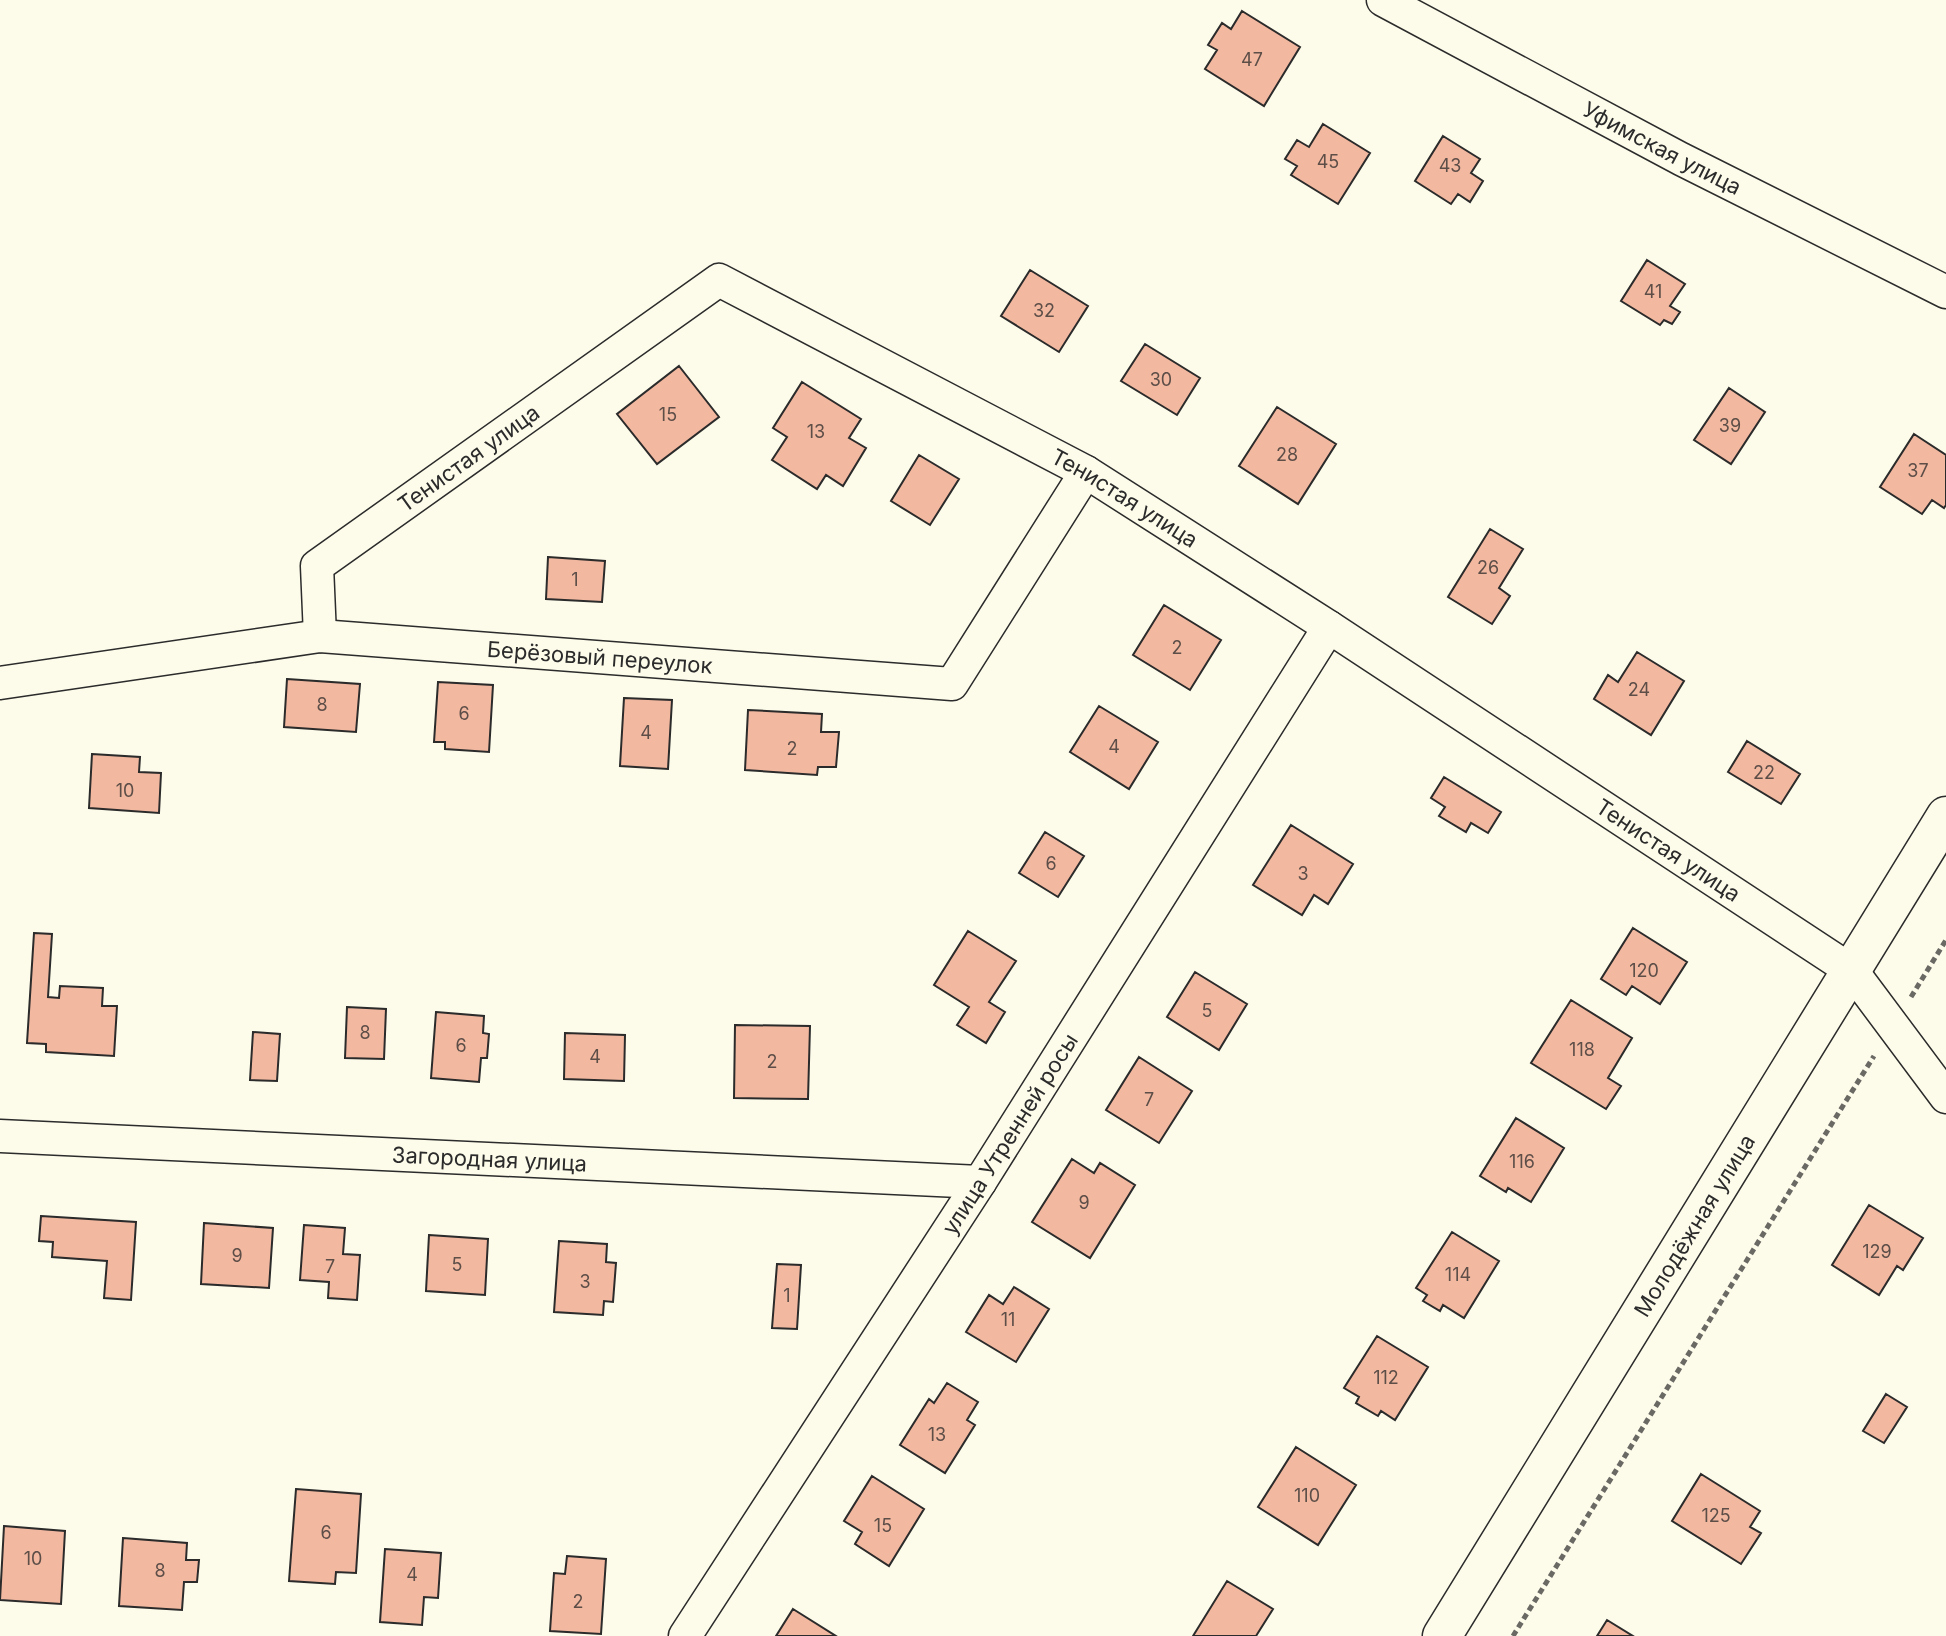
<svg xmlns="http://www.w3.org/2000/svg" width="1946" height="1636" viewBox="0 0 1946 1636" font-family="Inter,sans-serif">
<rect width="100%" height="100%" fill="#fdfbea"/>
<path fill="#f2b8a0" stroke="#2b2b2b" stroke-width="2" d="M1242 11 1300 47 1264 106 1205 69 1217 50 1208 45 1222 23 1231 29Z
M1323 124 1370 153 1338 204 1291 175 1297 166 1285 159 1297 140 1309 147Z
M1443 136 1480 159 1471 173 1483 181 1470 202 1458 194 1451 204 1415 181Z
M1647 260 1685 284 1670 306 1680 312 1672 324 1664 320 1660 325 1621 301Z
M1030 270 1088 306 1059 352 1001 316Z
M1145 344 1200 378 1177 415 1121 381Z
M679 366 719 417 657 464 617 414Z
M802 382 861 419 849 438 866 448 843 486 826 475 817 489 772 460 787 437 773 428Z
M1729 388 1765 412 1731 464 1694 440Z
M1277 407 1336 444 1298 504 1239 466Z
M1914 434 1946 455V505L1944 508 1932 500 1922 514 1880 487Z
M919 455 959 479 930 525 891 501Z
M1490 529 1523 549 1499 588 1510 596 1492 624 1448 597Z
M548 557 605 561 602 602 546 599Z
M1164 605 1221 640 1190 690 1133 655Z
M1637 652 1684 681 1651 735 1594 699 1608 675 1618 682Z
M287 679 360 684 356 732 284 727Z
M438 682 493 685 489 752 445 749V742H434Z
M624 698 672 700 668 769 620 766Z
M1099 706 1158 742 1129 789 1070 752Z
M748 710 822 714 821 732H839L836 767H818L817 775 745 770Z
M1747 741 1800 774 1781 804 1728 772Z
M92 754 140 757 139 772 161 773 159 813 89 808Z
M1444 777 1501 812 1488 833 1471 823 1466 832 1439 816 1445 807 1431 798Z
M1291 825 1353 864 1328 904 1314 895 1302 915 1253 885Z
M1045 832 1084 856 1058 897 1019 873Z
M1633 928 1687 962 1660 1004 1632 986 1626 995 1601 979Z
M968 931 1016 961 989 1002 1005 1012 986 1043 957 1025 969 1007 934 985Z
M34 933 52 934 48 997 59 998 60 986 103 988 102 1006H117L114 1056 46 1052V1044L27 1043Z
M1195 972 1247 1004 1219 1050 1167 1017Z
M1571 1000 1632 1038 1608 1078 1621 1086 1606 1109 1531 1063Z
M347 1007 386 1009 384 1059 345 1058Z
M436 1012 484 1016 483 1033 489 1034 487 1058H481L479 1082 431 1078Z
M735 1025 810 1026 808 1099 734 1098Z
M253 1032 280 1034 277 1081 250 1080Z
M565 1033 625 1035 624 1081 564 1079Z
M1139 1057 1192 1091 1159 1143 1106 1110Z
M1516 1118 1564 1148 1531 1202 1508 1188 1506 1192 1480 1176Z
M1072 1159 1094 1173 1100 1163 1135 1185 1090 1258 1032 1222Z
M1869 1205 1923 1238 1903 1270 1897 1266 1879 1295 1832 1265Z
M41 1216 136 1222 131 1300 104 1298 107 1261 52 1257 53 1242 39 1241Z
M204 1223 273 1228 269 1288 201 1284Z
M304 1225 345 1228 343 1254 360 1255 357 1300 328 1298 329 1282 300 1280Z
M1452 1232 1499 1261 1464 1318 1443 1305 1440 1311 1423 1301 1427 1295 1416 1288Z
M429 1235 488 1239 485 1295 426 1291Z
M559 1241 607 1244 606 1262 616 1263 613 1302 604 1301 603 1315 554 1312Z
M777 1264 801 1265 797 1329 772 1328Z
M1014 1287 1049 1309 1016 1362 966 1332 989 1295 1003 1304Z
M1377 1336 1428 1367 1395 1420 1381 1411 1378 1416 1356 1403 1359 1397 1344 1388Z
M947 1383 978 1402 967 1420 975 1425 945 1473 900 1445 929 1399 934 1403Z
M1886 1394 1907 1407 1884 1443 1863 1431Z
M1296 1447 1356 1485 1318 1545 1258 1507Z
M1701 1474 1760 1511 1750 1527 1761 1533 1741 1564 1672 1521Z
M872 1476 924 1509 889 1566 855 1544 862 1532 844 1521Z
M296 1489 361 1494 356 1573 336 1572 335 1584 289 1581Z
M4 1526 65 1531 61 1604 0 1600Z
M123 1538 187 1543 186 1560H199L197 1582H184L182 1610 119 1606Z
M385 1549 441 1553 438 1598 424 1597 422 1625 380 1622Z
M567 1556 606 1559 601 1634 550 1631 554 1573 565 1574Z
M1227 1581 1273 1609 1256 1636H1193Z
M793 1609 836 1636H776Z
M1607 1620 1633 1636H1597Z"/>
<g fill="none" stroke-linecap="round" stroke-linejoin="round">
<defs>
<g id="minor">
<path id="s1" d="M1383 0 1681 159 1946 292"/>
<path id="s2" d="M320 636 317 566 719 280 1086 472 1329 627 1852 971 1946 1097"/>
<path id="s3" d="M0 683 320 636 952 684 1086 472"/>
<path id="s4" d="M0 1136 980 1182"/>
<path id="s5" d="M685 1636 980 1182 1329 627"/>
</g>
<g id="tertiary">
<path id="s6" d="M1442 1636 1946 816"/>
</g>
</defs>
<use href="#minor" stroke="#2b2b2b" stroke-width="35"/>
<use href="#tertiary" stroke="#2b2b2b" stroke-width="41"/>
<path stroke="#6a6964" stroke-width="5" stroke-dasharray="6 4" stroke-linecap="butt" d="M1911 997 1946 940
M1513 1636 1874 1056"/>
<use href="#minor" stroke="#fdfbea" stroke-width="32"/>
<use href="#tertiary" stroke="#fdfbea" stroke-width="38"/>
</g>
<g text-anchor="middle" stroke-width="6" stroke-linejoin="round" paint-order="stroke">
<g font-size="18" fill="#5d4e48">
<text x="1252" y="66">47</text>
<text x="1328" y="168">45</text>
<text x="1450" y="172">43</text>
<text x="1653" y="298">41</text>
<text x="1044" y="317">32</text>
<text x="1161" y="386">30</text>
<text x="668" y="421">15</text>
<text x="1730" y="432">39</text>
<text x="816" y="438">13</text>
<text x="1287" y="461">28</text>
<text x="1918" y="477">37</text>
<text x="1488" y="574">26</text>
<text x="575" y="586">1</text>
<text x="1177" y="654">2</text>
<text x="1639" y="696">24</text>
<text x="322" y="711">8</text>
<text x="464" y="720">6</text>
<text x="646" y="739">4</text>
<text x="1114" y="753">4</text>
<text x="792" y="755">2</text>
<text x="1764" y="779">22</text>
<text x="125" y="797">10</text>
<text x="1051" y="870">6</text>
<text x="1303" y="880">3</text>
<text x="1644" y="977">120</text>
<text x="1207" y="1017">5</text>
<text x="365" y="1039">8</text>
<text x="461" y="1052">6</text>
<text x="1582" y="1056">118</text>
<text x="595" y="1063">4</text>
<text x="772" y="1068">2</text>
<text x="1149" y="1106">7</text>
<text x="1522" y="1168">116</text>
<text x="1084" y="1209">9</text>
<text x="1877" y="1258">129</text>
<text x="237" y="1262">9</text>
<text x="457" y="1271">5</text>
<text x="330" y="1273">7</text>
<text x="1458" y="1281">114</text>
<text x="585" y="1288">3</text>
<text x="787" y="1302">1</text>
<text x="1008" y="1326">11</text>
<text x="1386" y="1384">112</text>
<text x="937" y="1441">13</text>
<text x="1307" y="1502">110</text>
<text x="1716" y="1522">125</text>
<text x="883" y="1532">15</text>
<text x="326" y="1539">6</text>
<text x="33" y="1565">10</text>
<text x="160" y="1577">8</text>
<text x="412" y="1581">4</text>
<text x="578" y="1608">2</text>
</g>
<g font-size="22" fill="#2b2b2b" stroke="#fdfbea">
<text dy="8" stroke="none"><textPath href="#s1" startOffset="316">Уфимская улица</textPath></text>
<text dy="8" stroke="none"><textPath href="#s2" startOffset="256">Тенистая улица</textPath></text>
<text dy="8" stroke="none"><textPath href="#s2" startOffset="1024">Тенистая улица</textPath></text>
<text dy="8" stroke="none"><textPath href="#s3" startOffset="604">Берёзовый переулок</textPath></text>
<text dy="8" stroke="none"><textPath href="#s2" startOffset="1672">Тенистая улица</textPath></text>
<text dy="8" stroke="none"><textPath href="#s5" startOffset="598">улица Утренней росы</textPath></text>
<text dy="8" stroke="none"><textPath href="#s4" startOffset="490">Загородная улица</textPath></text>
<text dy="8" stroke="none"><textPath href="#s6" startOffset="482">Молодёжная улица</textPath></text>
</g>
</g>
</svg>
